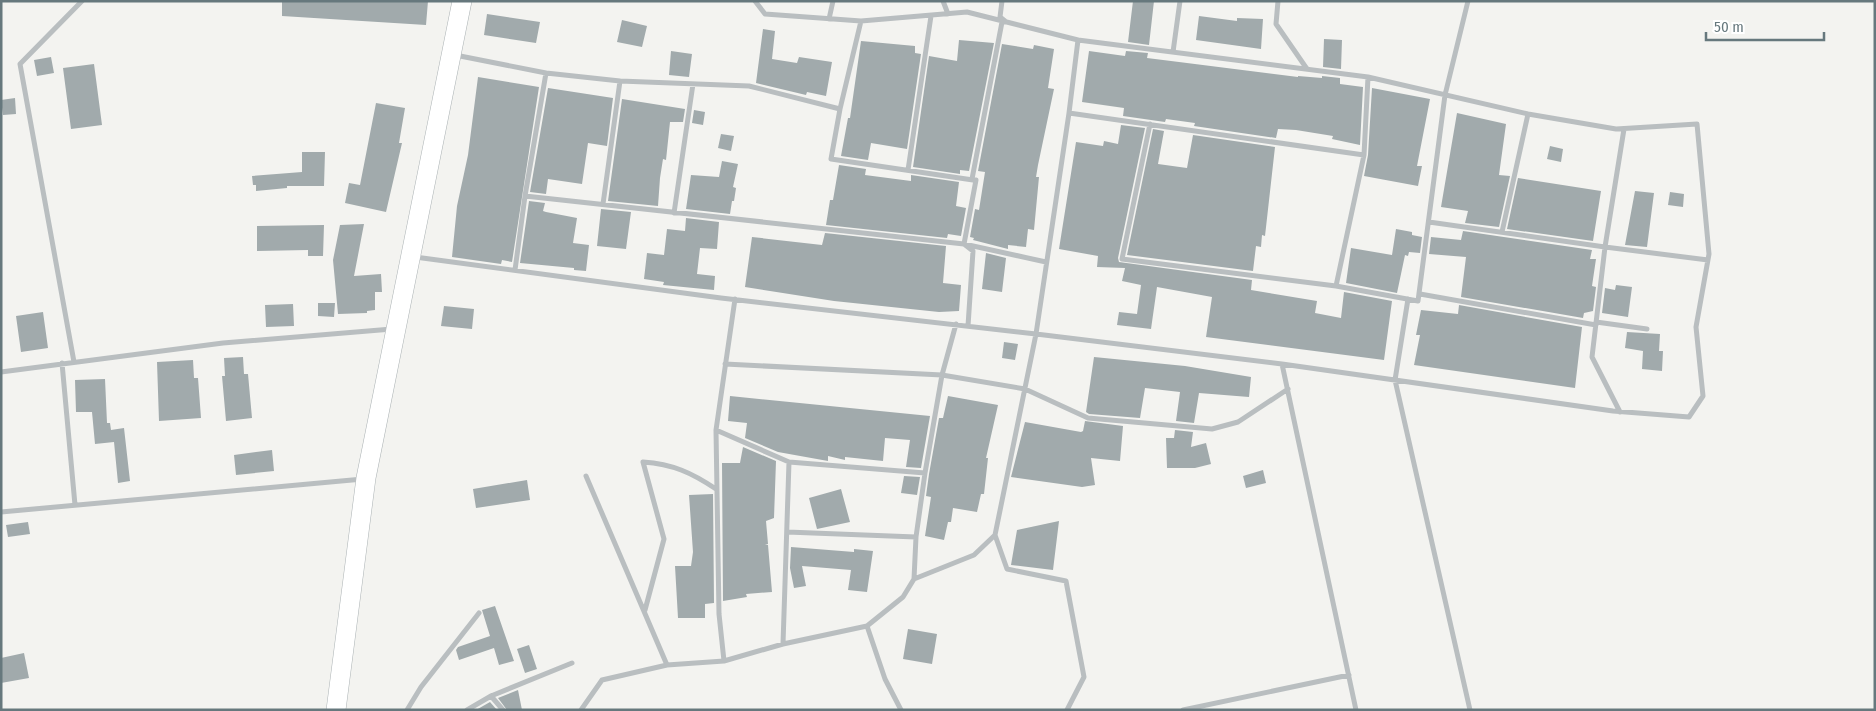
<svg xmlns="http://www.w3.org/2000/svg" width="1876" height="711" viewBox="0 0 1876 711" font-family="'Fira Sans Condensed',sans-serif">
<rect width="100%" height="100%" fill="#f3f3f0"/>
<path fill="#a1aaac" d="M282 1H428L426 25 282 16Z
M1133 1H1154L1149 45 1128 42Z
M487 14 540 22 536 43 484 35Z
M1199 16 1237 21V18L1263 19 1261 49 1196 40Z
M622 20 647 26 642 47 617 42Z
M763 29 775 31 772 59 797 63 799 57 832 62 826 96 807 92 806 95 756 83Z
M1324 39 1342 40 1341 69 1323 67Z
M959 40 994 43 969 171 960 170V174L913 167 929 56 957 61Z
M861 41 915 46V53L921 54 907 149 871 143 868 160 841 156 848 118H850Z
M1002 44 1033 49 1034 45 1054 49 1048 88 1054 89 1038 165 1036 177H1039L1034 230 1028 229 1026 247 1008 245V249L973 240 974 238 970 237 975 209 979 210 985 172 978 171Z
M671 51 692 54 689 77 669 75Z
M1089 51 1125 56 1126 51 1148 53 1147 58 1179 62 1298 77V76L1322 78V76L1340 78V84L1363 87 1360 145 1332 139 1333 136 1296 130 1278 129 1276 138 1194 126 1195 123 1166 119 1165 122 1123 116 1124 108 1082 102Z
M51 57 54 73 37 76 34 60Z
M94 64 102 125 71 129 63 68Z
M478 77 539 87 512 262 502 260 501 264 452 257 457 206 468 155Z
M548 88 613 98 607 146 588 143 582 184 548 179 546 194 530 192Z
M1372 88 1430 99 1417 166H1422L1418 186 1364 176 1368 155Z
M15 98 16 114 3 115 1 100Z
M622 99 685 109 683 122H670L666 160 663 159 660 178 658 206 608 201Z
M376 103 405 108 399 143H402L386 212 345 203 349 183 360 185Z
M694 110 705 112 703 125 692 123Z
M1457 113 1506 124 1499 175 1510 176 1499 227 1465 223 1468 211 1441 207Z
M1121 125 1145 128 1118 258 1119 262 1252 280 1251 290 1317 301 1315 313 1341 318 1344 292 1392 301 1384 360 1206 337 1212 297 1157 287 1151 329 1117 325 1119 312 1137 314 1141 285 1122 281 1125 268 1097 267 1098 256 1059 249 1076 142 1103 146 1104 141 1118 144Z
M1153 129 1164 131 1158 164 1187 168 1193 135 1275 147 1265 236 1262 235 1261 247 1256 246 1253 271 1127 255Z
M721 134 734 136 731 151 718 148Z
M1550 146 1563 149 1561 162 1547 159Z
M302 152H325L324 186H287V188L256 191V185H253L252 176 302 172Z
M722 161 738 164 733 187 736 188 734 201H732L730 214 686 209 691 175 719 177Z
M839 165 866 169 865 175 911 181V175L959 182 956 206 966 208 961 236 948 234 947 238 826 225 830 200H833Z
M1518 178 1601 191 1593 241 1507 229Z
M1635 191 1654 193 1647 247 1625 245Z
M1670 192 1684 194 1683 207 1668 205Z
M529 201 545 203 543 211 546 212 577 218 573 243 589 245 586 271 574 270V268L520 263Z
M601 209 631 212 626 249 597 246Z
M686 218 719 222 717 249 700 248 697 274 715 276 714 290 663 285 664 282 644 279 647 253 664 255 667 229 685 231Z
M364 224 354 276 381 274 382 292H375V310L367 311V313L338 314 333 260 340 225Z
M324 225 323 256H308V250L257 251V226Z
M1396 229 1412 232V235L1422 237 1420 253 1409 252 1408 256 1405 255 1397 293 1346 283 1351 248 1392 255Z
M1463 231 1592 250 1590 259H1596L1592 286 1596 287 1593 311 1584 313 1583 318 1461 297 1466 257 1429 254 1431 237 1461 240Z
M825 233 946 246 943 283 961 285 959 311 939 312 834 301 745 287 752 237 822 245Z
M986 253 1006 258 1002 292 982 289Z
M1616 285 1632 287 1628 317 1602 313 1605 288 1615 290Z
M318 303H335L334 317 318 316Z
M293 304 294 326 266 327 265 305Z
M1459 305 1582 327 1575 388 1414 365 1420 335H1416L1421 310 1458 314Z
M444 306 474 309 472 329 441 326Z
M43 312 48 348 21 352 16 316Z
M1627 332 1660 334 1659 351H1663L1662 371 1642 369 1643 351 1625 348Z
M1004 342 1018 344 1015 360 1002 358Z
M243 357 244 374H248L252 418 226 421 222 376H225L224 358Z
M1094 357 1185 366 1251 377 1249 397 1199 393 1194 423 1176 421 1180 392 1145 388 1140 418 1089 414 1086 412Z
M193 360 194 378H198L201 418 159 421 157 362Z
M105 379 107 423H110L111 430 124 428 130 481 118 483 114 442 95 444 92 412H76L75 380Z
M730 396 930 416 921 468 906 467 910 440 885 438 883 461 845 457V460L828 456V461L778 452 745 438 747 423 728 421Z
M948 396 998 405 986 458H988L984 494H981L977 512 953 508 951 522H948L944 540 925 536 931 497 926 496 929 474 939 418H943Z
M1085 421 1123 426 1120 461 1091 458 1095 485 1082 487 1011 477 1025 422 1081 432 1083 431Z
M1175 430 1193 432 1191 447 1206 443 1211 464 1195 468H1167L1166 438H1174Z
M743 447 776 461 774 518 766 521 768 544 765 545H768L772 592 746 594 747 597 723 601 722 463H740Z
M272 450 274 471 236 475 234 455Z
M1263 470 1266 483 1246 488 1243 476Z
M904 476 920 477 917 495 901 493Z
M527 480 530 500 476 508 473 489Z
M841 489 850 522 817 529 809 498Z
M713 494 714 603 705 604V618H678L675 566H691L693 552 689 495Z
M1059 521 1053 570 1011 565 1017 530Z
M28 522 30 534 8 537 6 525Z
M791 547 854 552V549L873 551 867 592 848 590 851 570 802 566 806 586 794 588 790 568Z
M495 606 514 661 499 665 494 648 459 660 456 650 458 647 490 636 482 610Z
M908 629 937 634 932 664 903 659Z
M529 645 537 669 525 673 517 649Z
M24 653 29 678 1 683V658Z
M518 690 522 710H507L498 698Z
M490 702 497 710H476Z"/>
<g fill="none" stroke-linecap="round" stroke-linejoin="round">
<defs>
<path id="secondary" d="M336 710 366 478 462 1"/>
</defs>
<use href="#secondary" stroke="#abb2b4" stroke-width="20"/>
<path stroke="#b9bec0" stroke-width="5" d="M755 1 765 14 861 21 967 12 1078 40 1069 113 1364 155 1368 77 1528 114 1616 129 1697 124 1709 254 1696 327 1703 396 1689 417 1613 411 1282 364 1356 710
M943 1 948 14
M1002 1 1000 17 1005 21
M1278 1 1276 24 1307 69
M829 19 833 1
M1078 40 1368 77
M1173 52 1180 1
M455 55 546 73 525 196
M546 73 620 81 749 86 840 109 861 21
M840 109 831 159 973 180
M1150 124 1122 259 1336 286 1364 155
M908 170 931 16
M603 204 620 81
M674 213 693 84
M1429 222 1605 247 1624 129
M1502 232 1528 114
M415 257 721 298 1036 334 1069 113
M515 270 525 196 964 244 1046 262
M1336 286 1418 301 1445 95 1468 1
M1420 294 1596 325V322L1647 329
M1408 299 1395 380 1470 710
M968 326 973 251 964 244 976 180 972 179 1002 22H1005
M74 362 20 64 82 1
M62 363 75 505
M725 364 942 375 956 324
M1 372 223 343 392 329
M1620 412 1592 357 1605 247 1708 260
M716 430 789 462 783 644
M789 462 925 473 942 375 1025 389 1088 418 1212 429 1238 422 1288 389
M586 476 667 665
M1 512 363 479
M787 532 916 537
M995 535 1036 334 1282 364
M914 579 916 537 925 473
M645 610 664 539 643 462C673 464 692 473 716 489
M724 661 719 614 716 430 735 299
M491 696 503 710
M407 710 421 687 479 613
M467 710 491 696 572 663
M581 710 602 680 667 665 724 661 783 644 867 626
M901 710 885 679 867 626 903 597 914 579 974 555 995 535 1007 569 1066 581 1084 677 1067 710
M1183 710 1349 675"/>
<use href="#secondary" stroke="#fff" stroke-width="19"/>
</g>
<rect width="1876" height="711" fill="none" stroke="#66787d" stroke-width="5"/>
<path d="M1706 32v8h118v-8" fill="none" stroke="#66787d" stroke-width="2.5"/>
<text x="1714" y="32" font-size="15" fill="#66787d" stroke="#ffffff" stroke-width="4" paint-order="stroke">50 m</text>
</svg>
